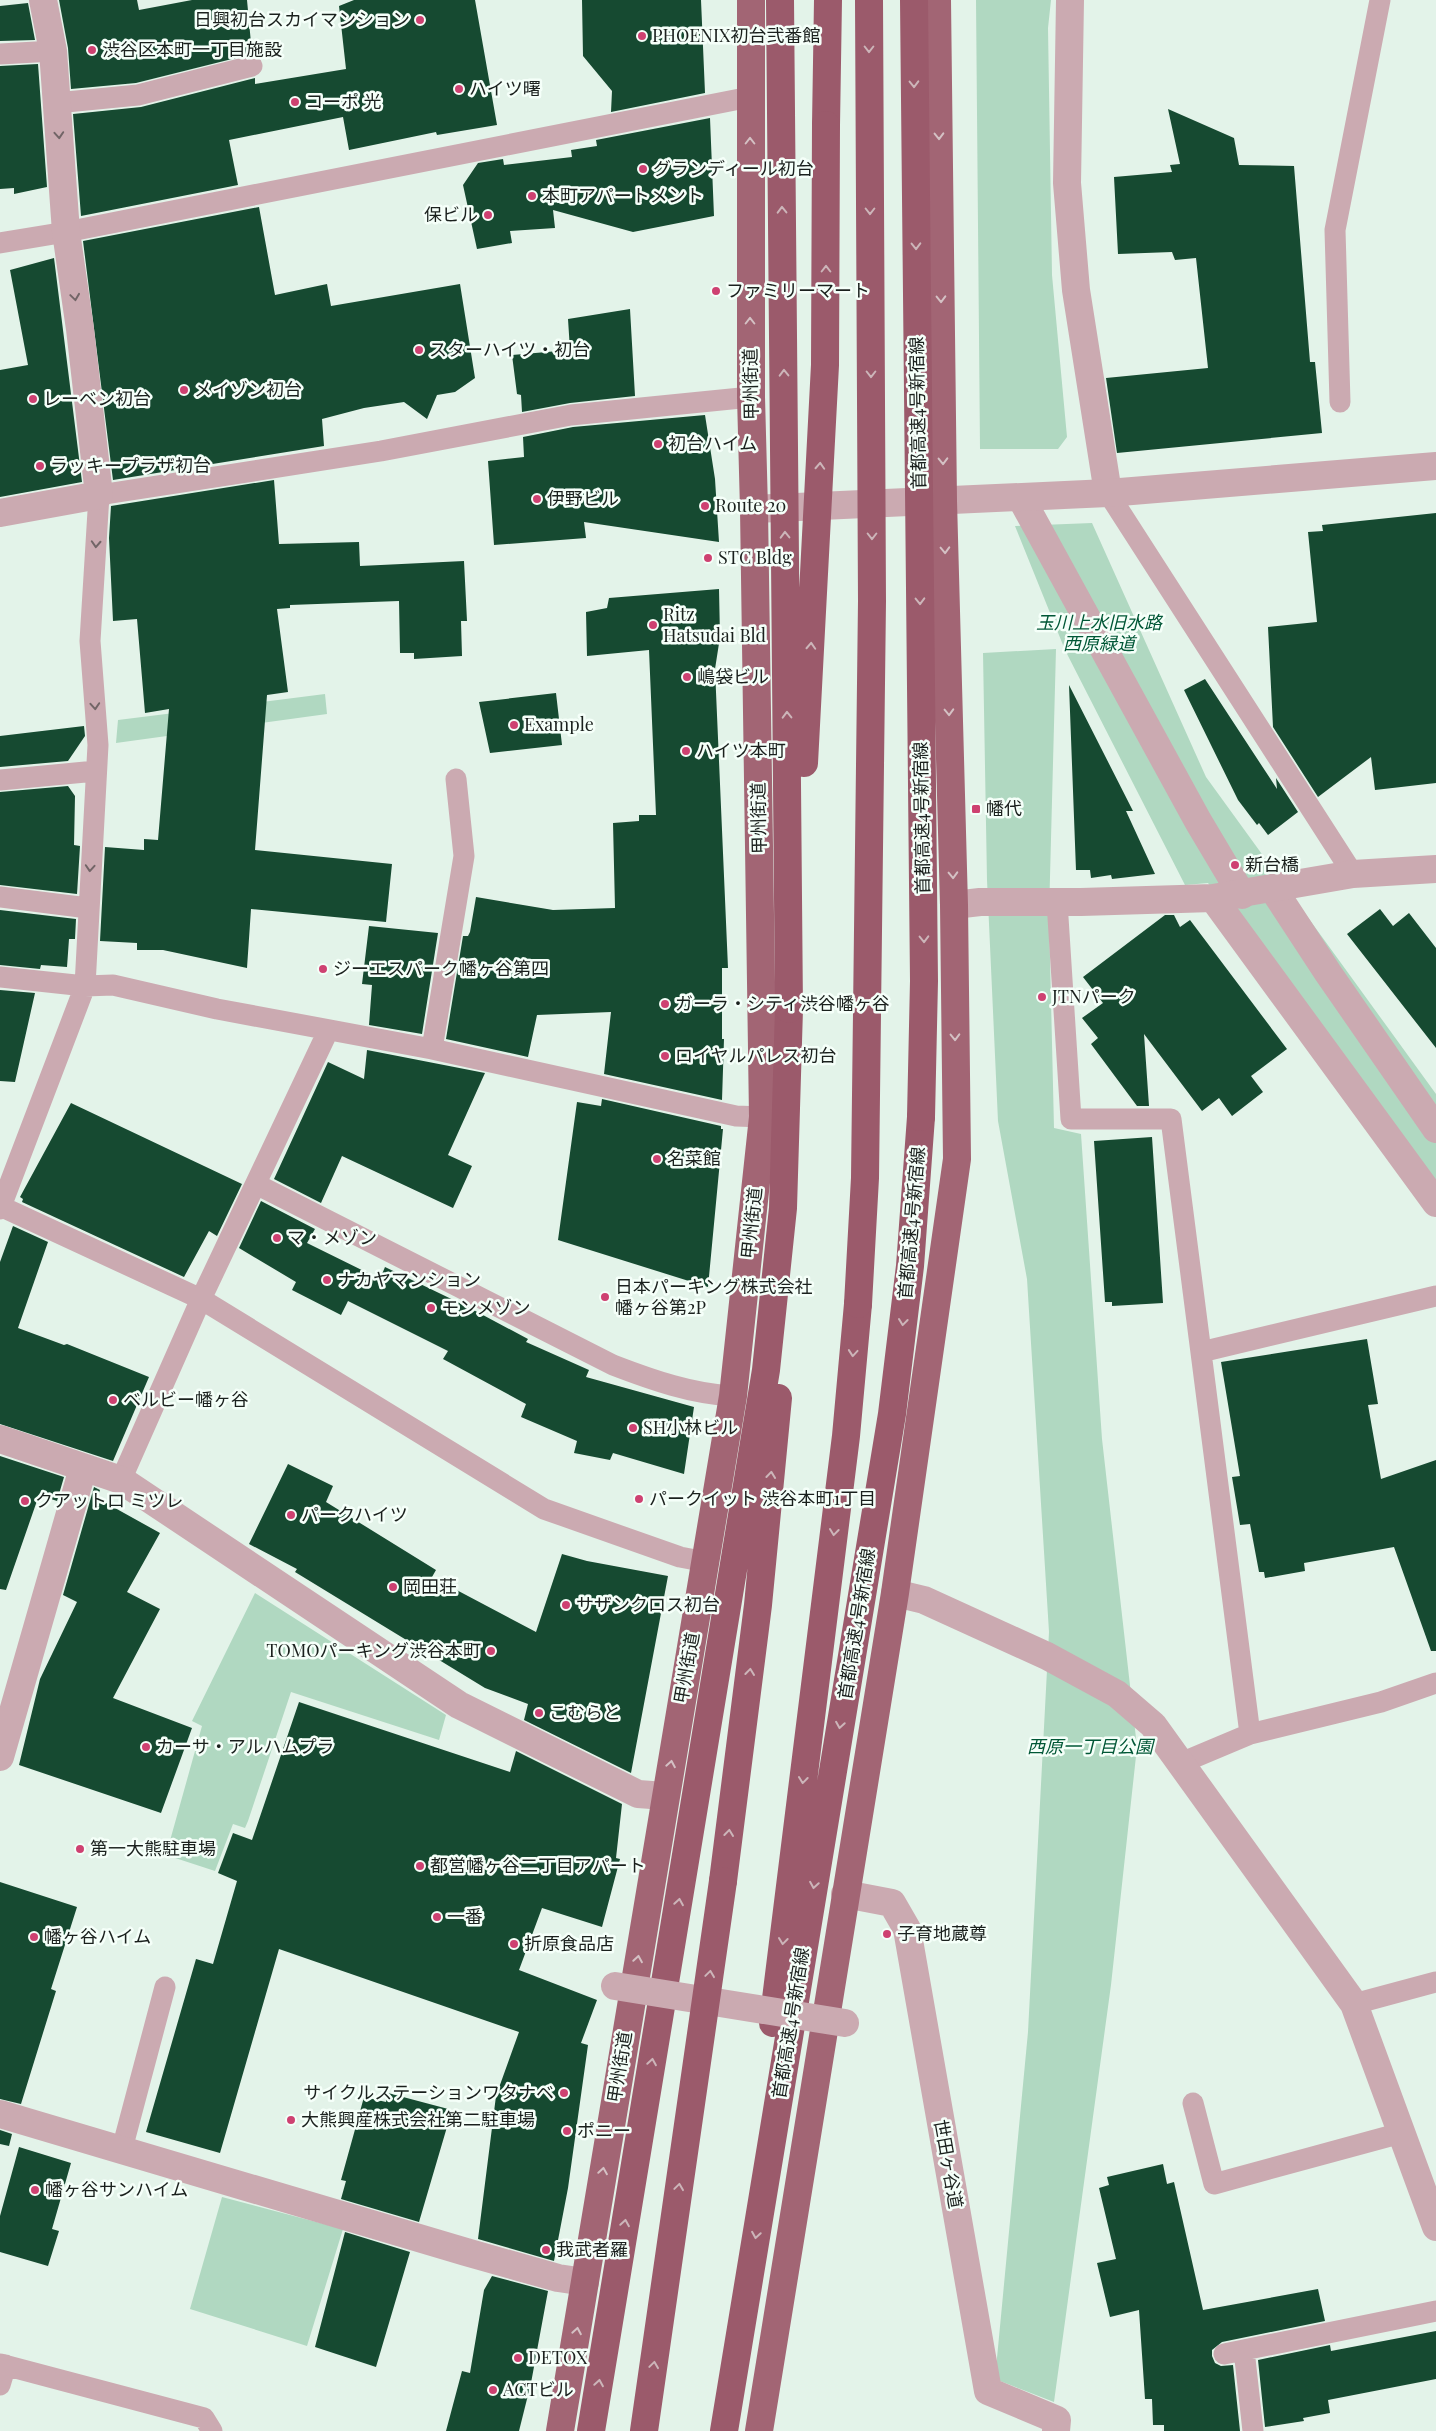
<svg xmlns="http://www.w3.org/2000/svg" width="1436" height="2431" viewBox="0 0 1436 2431" font-family="'Playfair Display','Noto Sans JP',serif">
<rect width="100%" height="100%" fill="#e3f3e9"/>
<path fill="#b0d8c1" d="M976 0H1051L1048 28 1052 275 1067 437 1058 449H980Z
M1092 523 1206 777 1436 1094V1189L1208 883 1185 885 1065 650 1015 526Z
M1056 649 1049 915 1054 1128 1081 1134 1102 1439 1137 1747 1111 1985 1054 2402 995 2379 1028 2032 1049 1632 1027 1279 998 1121 987 880 983 653Z
M325 694 327 714 116 743 118 720Z
M255 1593 446 1715 439 1740 291 1692 248 1821 245 1828 233 1824 215 1871 166 1855 202 1726 192 1721Z
M222 2197 343 2229 307 2346 190 2309Z"/>
<path fill="#164a31" d="M59 0H137L139 10 192 0H247L252 54 136 83 71 89 68 48Z
M354 0H475L497 125 437 135 436 132 349 150 343 117 229 140 238 185 81 216 73 114 141 107 255 78V84L346 69 339 6Z
M582 0H701L705 93 611 112 612 91 583 56Z
M28 3 35 40 0 41V6Z
M38 64 47 187 14 194V188L0 189V66Z
M1168 109 1234 138 1239 165 1294 166 1310 362H1315L1322 433 1117 453 1106 378 1208 368 1196 258 1175 260 1172 252 1118 254 1114 177 1172 172 1170 165 1180 164Z
M710 118 714 216 633 232 553 210 555 228 510 231 512 243 477 249 463 185 478 163 503 159 504 165 572 157 571 150 597 146 596 140Z
M259 207 275 295 327 284 331 306 460 284 475 378 455 392 437 395 427 419 404 402 364 408 322 419 324 446 113 480 83 241Z
M54 258 82 482 0 497V370L28 365 10 270Z
M630 309 635 396 570 403 522 412 521 395 517 394 512 355 570 350 568 319Z
M705 415 715 479 719 542 584 522 586 538 494 545 488 461 524 457 523 437 573 427Z
M274 480 279 544 359 542 360 566 464 561 467 621H461L462 656 414 659V653H400L399 601 290 605V608L277 609 288 692 267 695 255 850 392 864 386 922 251 909 247 968 163 950H137V943L100 941 105 847 144 850V839L158 840 169 709 145 713 137 619 113 621 109 538 111 506Z
M1436 513V783L1375 790 1371 757 1318 797 1273 727 1268 627 1317 622 1308 532 1323 531 1322 525Z
M719 589 720 637 715 669 728 968H722V1039H724L722 1100 604 1074 611 1012 537 1015 528 1057 446 1039 463 936H468L470 932 476 897 553 910 615 908 613 823 639 821V815H656L649 650 587 656 586 612 607 608 609 598Z
M1205 679 1277 789 1276 778 1298 812 1268 835 1259 823 1257 825 1238 800 1184 690Z
M1069 685 1133 811H1126L1155 874 1112 879 1111 875 1091 878 1090 870H1076Z
M556 693 562 745 490 753 479 702Z
M84 726 85 736 68 761 0 767V736Z
M68 786 75 796 74 845 80 846 77 894 0 885V792Z
M1380 909 1393 926 1409 913 1436 948V1048L1347 934Z
M0 910 76 919 75 939H69L67 967 41 965 40 969 0 965Z
M1165 915H1174L1180 927 1190 920 1287 1049 1251 1076 1263 1092 1232 1116 1219 1098 1202 1111 1144 1034 1149 1106H1137L1091 1044 1098 1038 1082 1018 1103 1003 1083 977Z
M369 926 438 933 422 1034 369 1025 372 985 362 984Z
M0 990 35 993 15 1082 0 1081Z
M367 1050 485 1073 448 1155 472 1166 453 1208 342 1156 321 1203 274 1179 328 1062 364 1079Z
M602 1099 721 1126V1129H723L708 1287 558 1240 577 1102 601 1106Z
M71 1103 242 1184 217 1236 209 1231 184 1277 22 1202 23 1199 20 1197Z
M1152 1137 1163 1303 1112 1306V1302H1105L1094 1141Z
M261 1201 315 1229 307 1243 380 1279 385 1267 468 1307 528 1339 526 1342 589 1370 586 1377 694 1407 684 1474 613 1453 610 1460 574 1453 577 1441 521 1417 526 1404 443 1359 448 1351 348 1301 341 1315 292 1290 296 1282 239 1248Z
M13 1226 48 1242 18 1328 64 1345 67 1344 149 1377 113 1461 0 1424V1262Z
M1367 1339 1378 1404 1368 1405 1381 1479 1436 1460V1651H1431L1394 1547 1304 1563 1305 1571 1265 1578 1264 1572H1259L1250 1524 1240 1525 1232 1477 1240 1476 1221 1362Z
M0 1456 64 1477 57 1501 39 1495 6 1590 0 1589Z
M288 1464 333 1486 326 1502 436 1570 432 1577 536 1632 562 1554 587 1561 668 1576 631 1773 524 1720 528 1704 485 1688 295 1572 297 1569 249 1544Z
M94 1487 100 1490 97 1498 160 1533 127 1592 160 1609 113 1698 192 1728 161 1813 19 1765 40 1679 77 1602 63 1595Z
M299 1702 510 1772 516 1751 622 1804 616 1858 620 1859 602 1927 542 1908 519 1970 597 2000 581 2043 588 2045 568 2188 554 2261 478 2239 496 2096 519 2032 279 1949 220 2153 146 2132 196 1959 213 1964 237 1881 218 1873 233 1833 252 1840Z
M0 1882 77 1907 51 1989 56 1991 21 2104 0 2099Z
M388 2093 452 2110 419 2222 341 2199 346 2181 341 2180 364 2097 386 2102Z
M0 2130 12 2134 9 2146 0 2144Z
M19 2147 71 2163 52 2229 59 2231 48 2266 0 2252V2216Z
M1163 2164 1167 2184 1174 2182 1203 2310 1318 2289 1325 2321 1222 2342 1212 2350V2356L1215 2363 1221 2366 1233 2365 1240 2431H1164V2425H1153L1152 2399H1145L1139 2310 1110 2317 1097 2263 1116 2259 1099 2188 1109 2185 1107 2177Z
M345 2232 410 2252 376 2367 315 2347Z
M492 2276 548 2291 531 2383 519 2431H446L462 2371 470 2373 484 2290Z
M1436 2331V2379L1328 2400 1330 2413 1303 2418 1304 2421 1265 2427 1258 2360 1330 2345 1331 2351Z"/>
<g fill="none" stroke-linecap="round" stroke-linejoin="round">
<path stroke="#cbaab1" stroke-width="21" d="M0 54 53 51
M56 103 138 95 252 66
M0 243 66 232 750 97
M1340 402 1335 230 1380 0
M1108 493 1353 874
M0 780 96 771
M0 897 88 908
M1057 902 1071 1119H1171L1250 1734 1181 1763
M0 977 85 986 113 985 217 1009 432 1049 736 1116 763 1117
M432 1049 464 856 456 779
M256 1184 613 1365C652 1380 692 1394 733 1396
M0 1206 201 1299 544 1509 680 1557 706 1562
M0 1209 85 986 98 745 90 641 99 495 381 451 571 415 751 397
M1201 1352 1436 1296
M121 1480 201 1299 328 1031
M1250 1734 1381 1702 1436 1683
M1354 2004 1436 1982
M1193 2103 1214 2184 1401 2133
M122 2149 165 1987
M1244 2350 1253 2431
M1224 2354 1436 2311
M0 2364 204 2418 212 2431
M0 2385 6 2365"/>
<path stroke="#cbaab1" stroke-width="28" d="M1021 498 1198 821 1242 895
M1273 889 1328 973 1436 1129"/>
<path stroke="#cbaab1" stroke-width="28" d="M1070 0 1067 183 1076 290 1108 493
M0 513 99 495 80 329 66 232 53 51 43 0
M1213 898 1436 1203
M954 905 980 902H1081L1213 898 1353 874 1436 869
M0 1439 121 1480 459 1705 638 1794 665 1796
M895 1593 924 1600 1047 1656 1117 1694 1153 1725 1354 2004 1436 2227
M0 1757 83 1468
M845 1894 892 1903 907 1929 988 2391 1057 2420 1056 2431
M0 2114 466 2252 558 2278 585 2282"/>
<path stroke="#cbaab1" stroke-width="28" d="M754 509 1108 493 1436 466"/>
<path stroke="#a26574" stroke-width="28" d="M560 2431 733 1396 763 1117 754 509 751 397V0
M759 2431 895 1593 957 1159 954 905 943 501 937 0"/>
<path stroke="#9b5a6b" stroke-width="28" d="M826 125 828 0
M723 1881 758 1605 778 1398
M773 2023 846 1436 858 1304
M591 2431 766 1370 783 1208 789 1009
M724 2431 892 1414 910 1266 921 1117"/>
<path stroke="#cbaab1" stroke-width="28" d="M615 1986 845 2023"/>
<path stroke="#9b5a6b" stroke-width="28" d="M780 0 789 1009
M914 0 924 981 921 1117
M804 763 825 365 826 125
M858 1304 865 1178 872 601 869 0
M644 2431 723 1881"/>
</g>
<defs><path id="oneway-chevron" d="M-2-3.5L2.5 0L-2 3.5" fill="none" stroke-width="1.6" stroke-linecap="round" stroke-linejoin="round" transform="scale(1.25)"/></defs>
<g stroke="#ccb5b9">
<use href="#oneway-chevron" transform="translate(869 49) rotate(90)"/>
<use href="#oneway-chevron" transform="translate(914 84) rotate(89)"/>
<use href="#oneway-chevron" transform="translate(782 210) rotate(-91)"/>
<use href="#oneway-chevron" transform="translate(870 211) rotate(90)"/>
<use href="#oneway-chevron" transform="translate(916 246) rotate(89)"/>
<use href="#oneway-chevron" transform="translate(826 269) rotate(-90)"/>
<use href="#oneway-chevron" transform="translate(784 373) rotate(-91)"/>
<use href="#oneway-chevron" transform="translate(871 374) rotate(90)"/>
<use href="#oneway-chevron" transform="translate(820 466) rotate(-87)"/>
<use href="#oneway-chevron" transform="translate(785 535) rotate(-91)"/>
<use href="#oneway-chevron" transform="translate(872 536) rotate(90)"/>
<use href="#oneway-chevron" transform="translate(920 601) rotate(89)"/>
<use href="#oneway-chevron" transform="translate(811 646) rotate(-87)"/>
<use href="#oneway-chevron" transform="translate(787 715) rotate(-91)"/>
<use href="#oneway-chevron" transform="translate(924 939) rotate(89)"/>
<use href="#oneway-chevron" transform="translate(903 1322) rotate(97)"/>
<use href="#oneway-chevron" transform="translate(853 1353) rotate(95)"/>
<use href="#oneway-chevron" transform="translate(771 1475) rotate(-84)"/>
<use href="#oneway-chevron" transform="translate(834 1532) rotate(97)"/>
<use href="#oneway-chevron" transform="translate(750 1672) rotate(-83)"/>
<use href="#oneway-chevron" transform="translate(840 1725) rotate(99)"/>
<use href="#oneway-chevron" transform="translate(803 1780) rotate(97)"/>
<use href="#oneway-chevron" transform="translate(729 1833) rotate(-83)"/>
<use href="#oneway-chevron" transform="translate(814 1885) rotate(99)"/>
<use href="#oneway-chevron" transform="translate(679 1902) rotate(-81)"/>
<use href="#oneway-chevron" transform="translate(783 1941) rotate(97)"/>
<use href="#oneway-chevron" transform="translate(710 1974) rotate(-82)"/>
<use href="#oneway-chevron" transform="translate(652 2062) rotate(-81)"/>
<use href="#oneway-chevron" transform="translate(679 2187) rotate(-82)"/>
<use href="#oneway-chevron" transform="translate(625 2223) rotate(-81)"/>
<use href="#oneway-chevron" transform="translate(756 2235) rotate(99)"/>
<use href="#oneway-chevron" transform="translate(654 2365) rotate(-82)"/>
<use href="#oneway-chevron" transform="translate(599 2383) rotate(-81)"/>
</g>
<g stroke="#726567">
<use href="#oneway-chevron" transform="translate(59 135) rotate(86)"/>
<use href="#oneway-chevron" transform="translate(75 297) rotate(82)"/>
<use href="#oneway-chevron" transform="translate(96 544) rotate(93)"/>
<use href="#oneway-chevron" transform="translate(95 706) rotate(86)"/>
<use href="#oneway-chevron" transform="translate(90 868) rotate(94)"/>
</g>
<g stroke="#d4c1c4">
<use href="#oneway-chevron" transform="translate(939 136) rotate(89)"/>
<use href="#oneway-chevron" transform="translate(750 141) rotate(-90)"/>
<use href="#oneway-chevron" transform="translate(941 299) rotate(89)"/>
<use href="#oneway-chevron" transform="translate(750 321) rotate(-90)"/>
<use href="#oneway-chevron" transform="translate(943 461) rotate(89)"/>
<use href="#oneway-chevron" transform="translate(945 550) rotate(88)"/>
<use href="#oneway-chevron" transform="translate(949 712) rotate(88)"/>
<use href="#oneway-chevron" transform="translate(953 875) rotate(88)"/>
<use href="#oneway-chevron" transform="translate(955 1037) rotate(89)"/>
<use href="#oneway-chevron" transform="translate(671 1764) rotate(-80)"/>
<use href="#oneway-chevron" transform="translate(638 1959) rotate(-81)"/>
<use href="#oneway-chevron" transform="translate(603 2171) rotate(-81)"/>
<use href="#oneway-chevron" transform="translate(577 2331) rotate(-80)"/>
</g>
<g fill="#ce4171" stroke="#f5fff9" stroke-width="2">
<circle cx="420" cy="20" r="5"/>
<circle cx="642" cy="36" r="5"/>
<circle cx="92" cy="50" r="5"/>
<circle cx="459" cy="89" r="5"/>
<circle cx="295" cy="102" r="5"/>
<circle cx="643" cy="169" r="5"/>
<circle cx="532" cy="196" r="5"/>
<circle cx="488" cy="215" r="5"/>
<circle cx="716" cy="291" r="5"/>
<circle cx="419" cy="350" r="5"/>
<circle cx="184" cy="390" r="5"/>
<circle cx="33" cy="399" r="5"/>
<circle cx="658" cy="444" r="5"/>
<circle cx="40" cy="466" r="5"/>
<circle cx="537" cy="499" r="5"/>
<circle cx="705" cy="506" r="5"/>
<circle cx="708" cy="558" r="5"/>
<circle cx="653" cy="625" r="5"/>
<circle cx="687" cy="677" r="5"/>
<circle cx="514" cy="725" r="5"/>
<circle cx="686" cy="751" r="5"/>
<rect x="971" y="804" width="10" height="10" rx="2.5"/>
<circle cx="1235" cy="865" r="5"/>
<circle cx="323" cy="969" r="5"/>
<circle cx="1042" cy="997" r="5"/>
<circle cx="665" cy="1004" r="5"/>
<circle cx="665" cy="1056" r="5"/>
<circle cx="657" cy="1159" r="5"/>
<circle cx="277" cy="1238" r="5"/>
<circle cx="327" cy="1280" r="5"/>
<circle cx="605" cy="1297" r="5"/>
<circle cx="431" cy="1308" r="5"/>
<circle cx="113" cy="1400" r="5"/>
<circle cx="633" cy="1428" r="5"/>
<circle cx="639" cy="1499" r="5"/>
<circle cx="25" cy="1501" r="5"/>
<circle cx="291" cy="1515" r="5"/>
<circle cx="393" cy="1587" r="5"/>
<circle cx="566" cy="1605" r="5"/>
<circle cx="491" cy="1651" r="5"/>
<circle cx="539" cy="1713" r="5"/>
<circle cx="146" cy="1747" r="5"/>
<circle cx="80" cy="1849" r="5"/>
<circle cx="420" cy="1866" r="5"/>
<circle cx="437" cy="1917" r="5"/>
<circle cx="887" cy="1934" r="5"/>
<circle cx="34" cy="1937" r="5"/>
<circle cx="514" cy="1944" r="5"/>
<circle cx="564" cy="2093" r="5"/>
<circle cx="291" cy="2120" r="5"/>
<circle cx="567" cy="2131" r="5"/>
<circle cx="35" cy="2190" r="5"/>
<circle cx="546" cy="2250" r="5"/>
<circle cx="518" cy="2358" r="5"/>
<circle cx="493" cy="2390" r="5"/>
</g>
<g text-anchor="middle" stroke-width="5" stroke-linejoin="round" paint-order="stroke">
<g font-size="18" fill="#1a201d" stroke="#f5fff9" text-anchor="start">
<text x="410" y="26" text-anchor="end">日興初台スカイマンション</text>
<text x="652" y="42">PHOENIX初台弐番館</text>
<text x="102" y="56">渋谷区本町一丁目施設</text>
<text x="469" y="95">ハイツ曙</text>
<text x="305" y="108">コーポ 光</text>
<text x="653" y="175">グランディール初台</text>
<text x="542" y="202">本町アパートメント</text>
<text x="478" y="221" text-anchor="end">保ビル</text>
<text x="726" y="297">ファミリーマート</text>
<text x="429" y="356">スターハイツ・初台</text>
<text x="194" y="396">メイゾン初台</text>
<text x="43" y="405">レーベン初台</text>
<text x="668" y="450">初台ハイム</text>
<text x="50" y="472">ラッキープラザ初台</text>
<text x="547" y="505">伊野ビル</text>
<text x="715" y="512">Route 20</text>
<text x="718" y="564">STC Bldg</text>
<text x="663" y="621">Ritz<tspan x="663" dy="21">Hatsudai Bld</tspan></text>
<text x="697" y="683">嶋袋ビル</text>
<text x="524" y="731">Example</text>
<text x="696" y="757">ハイツ本町</text>
<text x="986" y="815">幡代</text>
<text x="1245" y="871">新台橋</text>
<text x="333" y="975">ジーエスパーク幡ヶ谷第四</text>
<text x="1052" y="1003">JTNパーク</text>
<text x="675" y="1010">ガーラ・シティ渋谷幡ヶ谷</text>
<text x="675" y="1062">ロイヤルパレス初台</text>
<text x="667" y="1165">名菜館</text>
<text x="287" y="1244">マ・メゾン</text>
<text x="337" y="1286">ナカヤマンション</text>
<text x="615" y="1293">日本パーキング株式会社<tspan x="615" dy="21">幡ヶ谷第2P</tspan></text>
<text x="441" y="1314">モンメゾン</text>
<text x="123" y="1406">ベルビー幡ヶ谷</text>
<text x="643" y="1434">SH小林ビル</text>
<text x="649" y="1505">パークイット 渋谷本町1丁目</text>
<text x="35" y="1507">クアットロ ミツレ</text>
<text x="301" y="1521">パークハイツ</text>
<text x="403" y="1593">岡田荘</text>
<text x="576" y="1611">サザンクロス初台</text>
<text x="481" y="1657" text-anchor="end">TOMOパーキング渋谷本町</text>
<text x="549" y="1719">こむらと</text>
<text x="156" y="1753">カーサ・アルハムプラ</text>
<text x="90" y="1855">第一大熊駐車場</text>
<text x="430" y="1872">都営幡ヶ谷二丁目アパート</text>
<text x="447" y="1923">一番</text>
<text x="897" y="1940">子育地蔵尊</text>
<text x="44" y="1943">幡ヶ谷ハイム</text>
<text x="524" y="1950">折原食品店</text>
<text x="554" y="2099" text-anchor="end">サイクルステーションワタナベ</text>
<text x="301" y="2126">大熊興産株式会社第二駐車場</text>
<text x="577" y="2137">ポニー</text>
<text x="45" y="2196">幡ヶ谷サンハイム</text>
<text x="556" y="2256">我武者羅</text>
<text x="528" y="2364">DETOX</text>
<text x="503" y="2396">ACTビル</text>
</g>
<g font-size="18" fill="#1a201d" stroke="#f5fff9">
<text transform="translate(751 384) rotate(-91)" y="6">甲州街道</text>
<text transform="translate(918 413) rotate(-91)" y="6">首都高速4号新宿線</text>
<text transform="translate(759 818) rotate(-91)" y="6">甲州街道</text>
<text transform="translate(922 818) rotate(-91)" y="6">首都高速4号新宿線</text>
<text transform="translate(752 1223) rotate(-84)" y="6">甲州街道</text>
<text transform="translate(912 1223) rotate(-85)" y="6">首都高速4号新宿線</text>
<text transform="translate(857 1624) rotate(-81)" y="6">首都高速4号新宿線</text>
<text transform="translate(687 1668) rotate(-80)" y="6">甲州街道</text>
<text transform="translate(791 2023) rotate(-81)" y="6">首都高速4号新宿線</text>
<text transform="translate(620 2067) rotate(-81)" y="6">甲州街道</text>
<text transform="translate(948 2164) rotate(80)" y="6">世田ヶ谷道</text>
</g>
<g font-size="18" font-style="italic" fill="#005736" stroke="#f5fff9">
<text x="1099" y="629">玉川上水旧水路<tspan x="1099" dy="21">西原緑道</tspan></text>
<text x="1090" y="1753">西原一丁目公園</text>
</g>
</g>
</svg>
